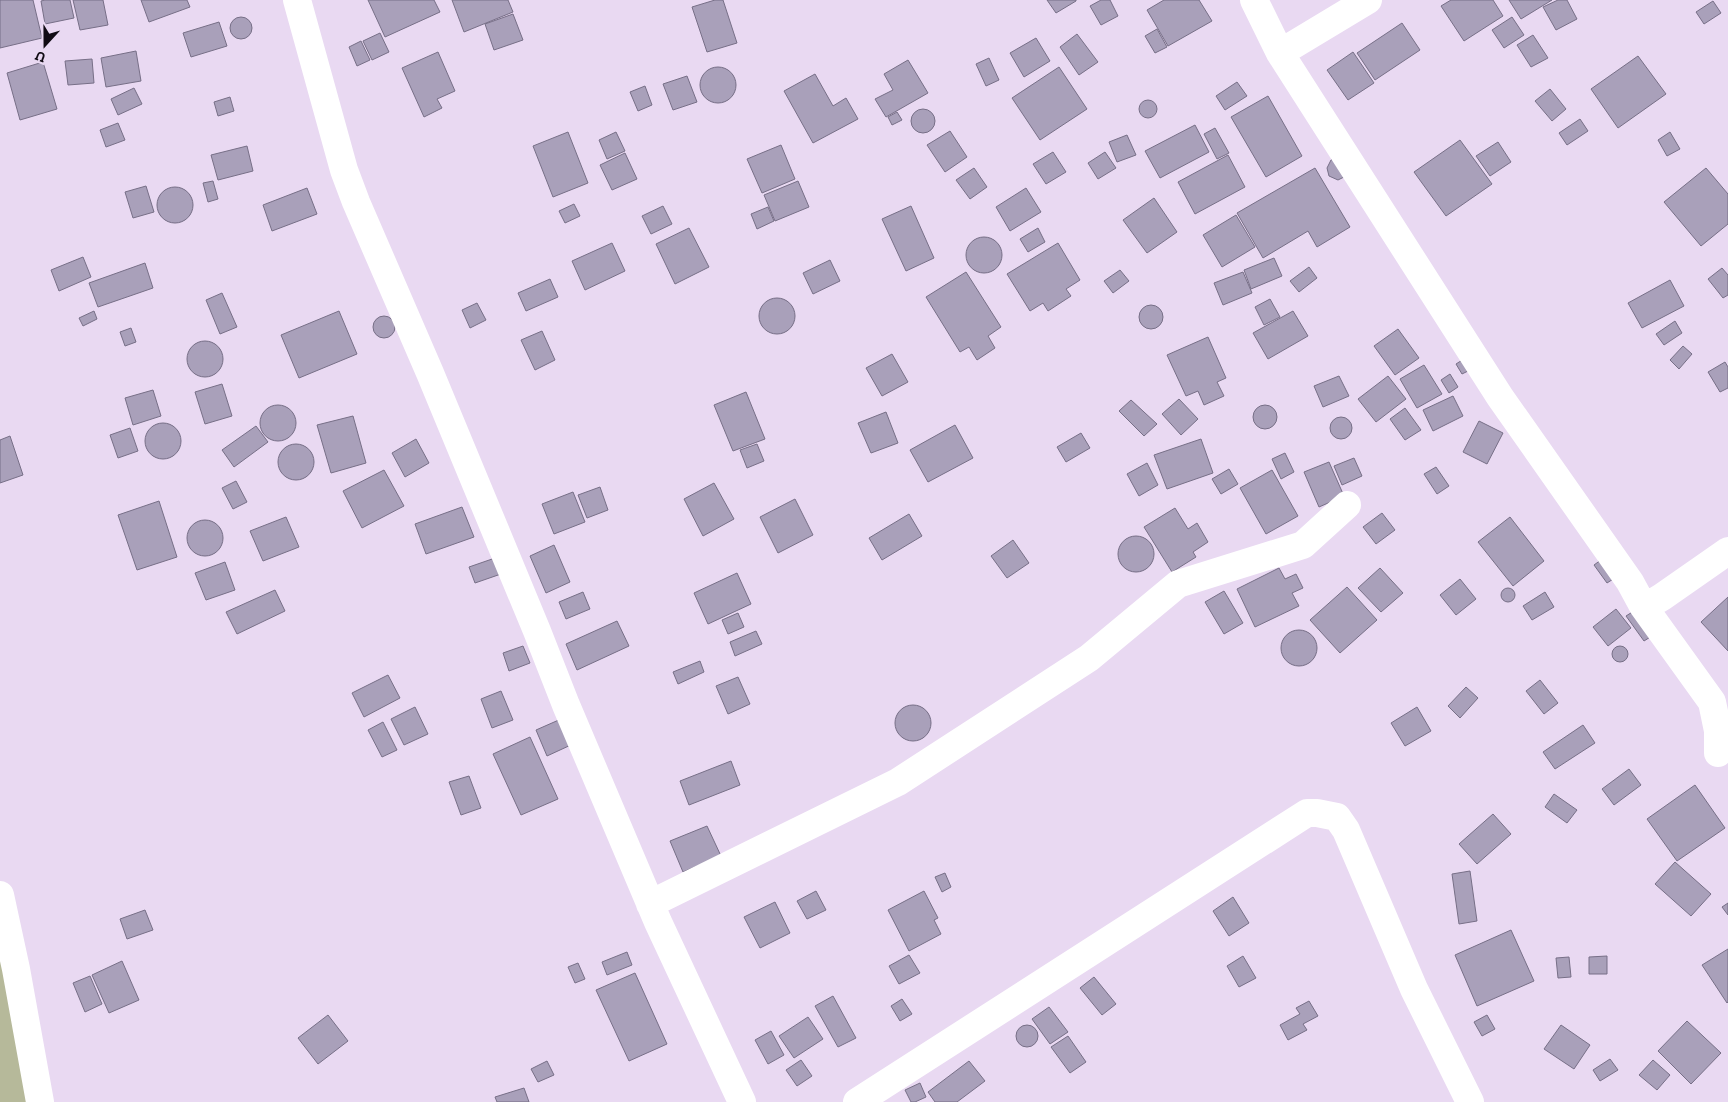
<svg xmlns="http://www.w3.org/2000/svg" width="1728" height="1102" viewBox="0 0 1728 1102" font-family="'Zilla Slab',serif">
<rect width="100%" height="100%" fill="#e9d9f2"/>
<path fill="#b6b99a" d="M0 881V883L40 1102H0Z"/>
<path fill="#a9a0ba" stroke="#776f87" d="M0 0H33L42 38 0 48Z
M45 0H70L74 18 45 24 41 1Z
M73 0H103L108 25 80 30Z
M141 0H187L190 7 149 22Z
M368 0H434L440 12 385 37Z
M452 0H508L513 12 464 32Z
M715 0H723L737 43 707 52 692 7Z
M1047 0H1076V1L1056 13Z
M1101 0H1110L1118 16 1101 25 1090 6Z
M1164 0H1199L1212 21 1168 46 1147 10Z
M1451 0H1493L1503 16 1464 41 1441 6Z
M1509 0H1552L1521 19Z
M1558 0H1567L1577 19 1556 30 1543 7Z
M1713 1 1721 13 1704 24 1696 12Z
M513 14 523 40 494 50 485 24Z
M1512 17 1524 35 1504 48 1492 30Z
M230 28a11 11 0 1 1 22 0a11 11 0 1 1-22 0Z
M219 22 227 46 191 57 183 33Z
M1402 23 1420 50 1375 80 1357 53Z
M1157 29 1167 47 1155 53 1145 36Z
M380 33 389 52 372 60 363 41Z
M1077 34 1098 62 1079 75 1060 47Z
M1533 35 1548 58 1531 67 1517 45Z
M1036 38 1050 61 1024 77 1010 53Z
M361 41 370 60 357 66 349 47Z
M136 51 141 81 106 87 101 58Z
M438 52 455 91 437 99 442 108 424 117 402 68Z
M1353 52 1374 83 1348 100 1327 70Z
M1638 56 1666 94 1618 128 1591 89Z
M989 58 999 80 986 86 976 64Z
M92 59 94 83 68 85 65 61Z
M908 60 928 93 886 117 875 99 893 90 884 74Z
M43 62 57 109 20 120 7 73Z
M700 85a18 18 0 1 1 36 0a18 18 0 1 1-36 0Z
M1059 67 1087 109 1040 140 1012 98Z
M815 74 833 106 846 98 858 119 813 143 784 91Z
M687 76 697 102 673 110 663 84Z
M1237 82 1247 96 1225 110 1216 96Z
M645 86 652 105 638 111 630 92Z
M134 88 142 104 118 115 111 99Z
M1550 89 1566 109 1552 121 1535 101Z
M1268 96 1302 156 1266 177 1231 117Z
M230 97 234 111 218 116 214 102Z
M1139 109a9 9 0 1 1 18 0a9 9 0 1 1-18 0Z
M911 121a12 12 0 1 1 24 0a12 12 0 1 1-24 0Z
M897 112 902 120 892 125 888 117Z
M1580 119 1588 131 1567 145 1559 133Z
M118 123 125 140 106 147 100 130Z
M1195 125 1209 152 1160 178 1145 151Z
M1215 128 1229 153 1217 159 1204 134Z
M950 131 967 157 945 172 927 145Z
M568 132 588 183 553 197 533 146Z
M616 132 625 151 607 159 599 140Z
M1670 132 1680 149 1667 156 1658 140Z
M1127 135 1136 155 1117 162 1109 142Z
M1460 140 1492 184 1446 216 1414 172Z
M1498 142 1511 162 1490 176 1476 156Z
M781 145 795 179 762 193 747 159Z
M247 146 253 171 218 180 211 155Z
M1053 152 1066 172 1046 184 1033 164Z
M1105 152 1116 168 1098 179 1088 163Z
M625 153 637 179 612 190 600 165Z
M1228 155 1245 187 1195 214 1178 182Z
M1335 158 1346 176 1338 180 1329 176 1327 168 1331 160Z
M974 168 987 187 970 199 956 180Z
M1315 168 1350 227 1317 247 1308 231 1263 258 1237 213Z
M1706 168 1728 194V224L1701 246 1664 202Z
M213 181 218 199 208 202 203 183Z
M798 181 809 207 775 221 764 195Z
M146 186 154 212 133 218 125 192Z
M157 205a18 18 0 1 1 36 0a18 18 0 1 1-36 0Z
M307 188 317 214 272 231 263 205Z
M1026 188 1041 212 1010 231 996 207Z
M1154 198 1177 232 1147 253 1123 220Z
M574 204 580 216 565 223 559 211Z
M663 206 672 224 651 234 642 216Z
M911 206 934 258 906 271 882 219Z
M768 207 774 221 757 229 751 214Z
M1236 215 1255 247 1222 267 1203 235Z
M689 228 709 267 675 284 656 244Z
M1038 228 1045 242 1028 252 1020 239Z
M966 255a18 18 0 1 1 36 0a18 18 0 1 1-36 0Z
M612 243 625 271 585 290 572 261Z
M1058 243 1080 280 1066 289 1071 296 1048 311 1043 303 1030 311 1007 274Z
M83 257 91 277 59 291 51 270Z
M1274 258 1282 276 1251 289 1244 270Z
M830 260 840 281 813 294 803 273Z
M145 263 153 288 98 307 89 283Z
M1309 267 1317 278 1299 292 1290 281Z
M1722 268 1728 275V295L1723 298 1708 279Z
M1120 270 1129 281 1113 293 1104 281Z
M966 272 1001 327 988 336 995 348 977 360 969 347 960 352 926 297Z
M1243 272 1252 293 1223 305 1214 283Z
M550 279 558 297 526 311 518 293Z
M1670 280 1684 306 1642 328 1628 303Z
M222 293 237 327 220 334 206 300Z
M759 316a18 18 0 1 1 36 0a18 18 0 1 1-36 0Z
M1270 299 1280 317 1264 325 1255 307Z
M477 303 486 320 470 328 462 310Z
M1139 317a12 12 0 1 1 24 0a12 12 0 1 1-24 0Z
M94 311 97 319 83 326 79 318Z
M339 311 357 354 299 378 281 335Z
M1293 311 1308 336 1268 359 1253 333Z
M373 327a11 11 0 1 1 22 0a11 11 0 1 1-22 0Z
M1675 321 1682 333 1664 345 1656 334Z
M131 328 136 342 125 346 120 332Z
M1398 329 1419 358 1395 375 1374 346Z
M542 331 555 360 535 370 521 340Z
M1208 337 1226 378 1217 382 1224 396 1204 405 1198 391 1186 396 1167 355Z
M187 359a18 18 0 1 1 36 0a18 18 0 1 1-36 0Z
M1683 346 1692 354 1679 369 1670 360Z
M892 354 908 382 882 396 866 368Z
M1467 357 1474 368 1462 374 1456 364Z
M1725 362 1728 367V388L1720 392 1708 372Z
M1424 365 1442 394 1417 408 1400 379Z
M1450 374 1458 387 1449 393 1441 380Z
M1339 376 1349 396 1323 407 1314 386Z
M1388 376 1406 399 1376 422 1358 399Z
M222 384 232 416 205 424 195 392Z
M153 390 161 416 133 425 125 398Z
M746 392 765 439 733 451 714 405Z
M1453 396 1463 416 1433 431 1423 410Z
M1179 399 1198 419 1181 435 1162 414Z
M1131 400 1157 424 1144 436 1119 411Z
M260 423a18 18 0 1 1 36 0a18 18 0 1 1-36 0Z
M1253 417a12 12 0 1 1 24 0a12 12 0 1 1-24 0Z
M1405 408 1421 430 1405 440 1390 419Z
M886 412 898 443 871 453 858 423Z
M353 416 366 463 331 473 317 425Z
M1330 428a11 11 0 1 1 22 0a11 11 0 1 1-22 0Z
M1479 421 1503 433 1487 464 1463 452Z
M145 441a18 18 0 1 1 36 0a18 18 0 1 1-36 0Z
M955 425 973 458 928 482 910 450Z
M256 426 268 442 234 467 222 450Z
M130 428 138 451 118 458 110 435Z
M1081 433 1090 448 1066 462 1057 447Z
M10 436 23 475 0 483V440Z
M416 439 429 463 405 477 392 453Z
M1201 439 1213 473 1167 489 1154 455Z
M278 462a18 18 0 1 1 36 0a18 18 0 1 1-36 0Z
M757 444 764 461 747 468 740 450Z
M1285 453 1294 472 1281 479 1272 459Z
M1354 458 1362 476 1342 485 1334 466Z
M1329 462 1344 496 1319 507 1304 472Z
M1147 463 1158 485 1139 496 1127 474Z
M1436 467 1449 486 1437 494 1424 474Z
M1229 469 1238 484 1221 494 1212 479Z
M384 470 404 506 362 528 343 491Z
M1272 470 1298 516 1266 534 1240 488Z
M236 481 247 502 233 509 222 488Z
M714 483 734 519 703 536 684 499Z
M600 487 608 510 587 518 578 495Z
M573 492 585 522 554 534 542 504Z
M795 499 813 535 778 553 760 517Z
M159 501 177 557 137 570 118 515Z
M462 507 474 537 426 554 415 524Z
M1175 508 1188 529 1197 523 1208 542 1193 552 1196 557 1172 572 1144 527Z
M1382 513 1395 530 1376 544 1363 527Z
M909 514 922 536 882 560 869 538Z
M286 517 299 547 263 561 250 531Z
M1510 517 1544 561 1513 586 1478 542Z
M187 538a18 18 0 1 1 36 0a18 18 0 1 1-36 0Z
M1118 554a18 18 0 1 1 36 0a18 18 0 1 1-36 0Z
M1013 540 1029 563 1007 578 991 556Z
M554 545 570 582 546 593 530 556Z
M1605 557 1618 576 1607 583 1594 565Z
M495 558 501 574 475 583 469 567Z
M225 562 235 590 206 600 195 573Z
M1279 568 1285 579 1296 574 1303 588 1292 593 1299 606 1255 627 1237 589Z
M1380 568 1403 593 1381 612 1358 588Z
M737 573 751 604 708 624 694 593Z
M1460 579 1476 599 1456 615 1440 595Z
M1347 587 1377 620 1340 653 1310 620Z
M1501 595a7 7 0 1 1 14 0a7 7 0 1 1-14 0Z
M275 590 285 611 237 634 226 612Z
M1224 591 1243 623 1224 634 1205 602Z
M583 592 590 609 566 619 559 602Z
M1545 592 1554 607 1532 620 1523 606Z
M1728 597V651L1701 622Z
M1616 609 1631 628 1608 646 1593 627Z
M1637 609 1655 634 1644 641 1626 616Z
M738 613 744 627 728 634 722 620Z
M617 621 629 646 577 670 566 644Z
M1281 648a18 18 0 1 1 36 0a18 18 0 1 1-36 0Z
M756 631 762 644 735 656 730 642Z
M523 646 530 663 509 671 503 653Z
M1612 654a8 8 0 1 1 16 0a8 8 0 1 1-16 0Z
M700 661 704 672 678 684 673 672Z
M388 675 400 698 364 717 352 693Z
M738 677 750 704 728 714 716 686Z
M1540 680 1558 703 1544 714 1526 691Z
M1466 687 1478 698 1460 718 1448 706Z
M501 691 513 720 492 728 481 699Z
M895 723a18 18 0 1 1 36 0a18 18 0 1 1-36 0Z
M415 707 428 734 404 745 391 719Z
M1417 707 1431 731 1405 746 1391 723Z
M561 719 573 744 547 756 536 730Z
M383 722 397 750 382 757 368 730Z
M1583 725 1595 743 1555 769 1543 752Z
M530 737 558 799 521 815 493 754Z
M731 761 740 785 689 805 680 781Z
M1629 769 1641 785 1614 805 1602 789Z
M469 776 481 808 461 815 449 782Z
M1695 785 1725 828 1677 861 1647 819Z
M1554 794 1577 810 1567 823 1545 807Z
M1493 814 1511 834 1477 864 1459 844Z
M707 826 721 856 683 872 670 841Z
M1675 862 1711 894 1691 916 1655 884Z
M1470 871 1477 921 1459 924 1452 874Z
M945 873 951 887 942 892 935 877Z
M816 891 826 910 807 919 797 901Z
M924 891 938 918 934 920 941 934 909 951 888 910Z
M1233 897 1249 923 1229 936 1213 911Z
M775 902 790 933 760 948 744 917Z
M1728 903V915L1722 907Z
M145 910 153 930 127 939 120 919Z
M1511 930 1534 981 1477 1006 1455 955Z
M1728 949V1002L1727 1003 1702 965Z
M627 952 632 965 607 975 602 962Z
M909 955 920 973 899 984 889 966Z
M1243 956 1256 978 1239 987 1227 966Z
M1607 956V974H1589V957Z
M1569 957 1571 977 1558 978 1556 958Z
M122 961 139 1000 109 1013 92 975Z
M578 963 585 979 575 983 568 967Z
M635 973 667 1044 629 1061 596 990Z
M90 976 102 1004 85 1012 73 983Z
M1094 977 1116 1004 1102 1015 1080 988Z
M833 996 856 1038 838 1047 815 1006Z
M902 999 912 1014 900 1021 891 1006Z
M1309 1001 1318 1016 1303 1024 1307 1030 1288 1040 1280 1025 1300 1014 1296 1008Z
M1049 1007 1068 1032 1050 1044 1032 1019Z
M328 1015 348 1041 318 1064 298 1038Z
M1487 1015 1495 1029 1482 1036 1474 1022Z
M808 1017 823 1039 794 1058 779 1036Z
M1687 1021 1721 1053 1691 1084 1658 1051Z
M1561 1025 1590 1045 1574 1069 1544 1049Z
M1016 1036a11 11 0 1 1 22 0a11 11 0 1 1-22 0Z
M771 1031 784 1055 768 1064 755 1040Z
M1068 1036 1086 1062 1070 1073 1051 1047Z
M1610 1059 1618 1070 1600 1081 1593 1070Z
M801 1060 812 1076 797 1086 786 1070Z
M1653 1060 1670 1075 1657 1090 1639 1075Z
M547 1061 554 1075 538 1082 531 1069Z
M969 1061 985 1081 957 1102H935L928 1092Z
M920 1083 926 1097 915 1102H911L905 1090Z
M524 1088 529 1102H497L495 1097Z"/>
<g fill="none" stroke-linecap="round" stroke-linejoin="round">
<path stroke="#fff" stroke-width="28" d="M297 0 344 170 356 202 430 373 537 631 566 705 658 922 742 1102
M1254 0 1280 53 1500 397 1630 582 1643 606 1652 603 1662 597 1728 551
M1280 53 1368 0
M1643 606 1712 702 1718 731V753
M0 895 16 969 40 1102
M650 904 898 782 1089 658 1178 584 1303 545 1347 505
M857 1102 1307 813H1317L1337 817 1346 830 1414 989 1470 1102"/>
</g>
<g transform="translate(45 45) rotate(201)" stroke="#e9d9f2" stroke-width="4" paint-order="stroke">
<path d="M0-4L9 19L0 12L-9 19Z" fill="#110c14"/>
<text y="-8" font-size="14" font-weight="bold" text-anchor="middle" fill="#110c14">U</text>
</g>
</svg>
